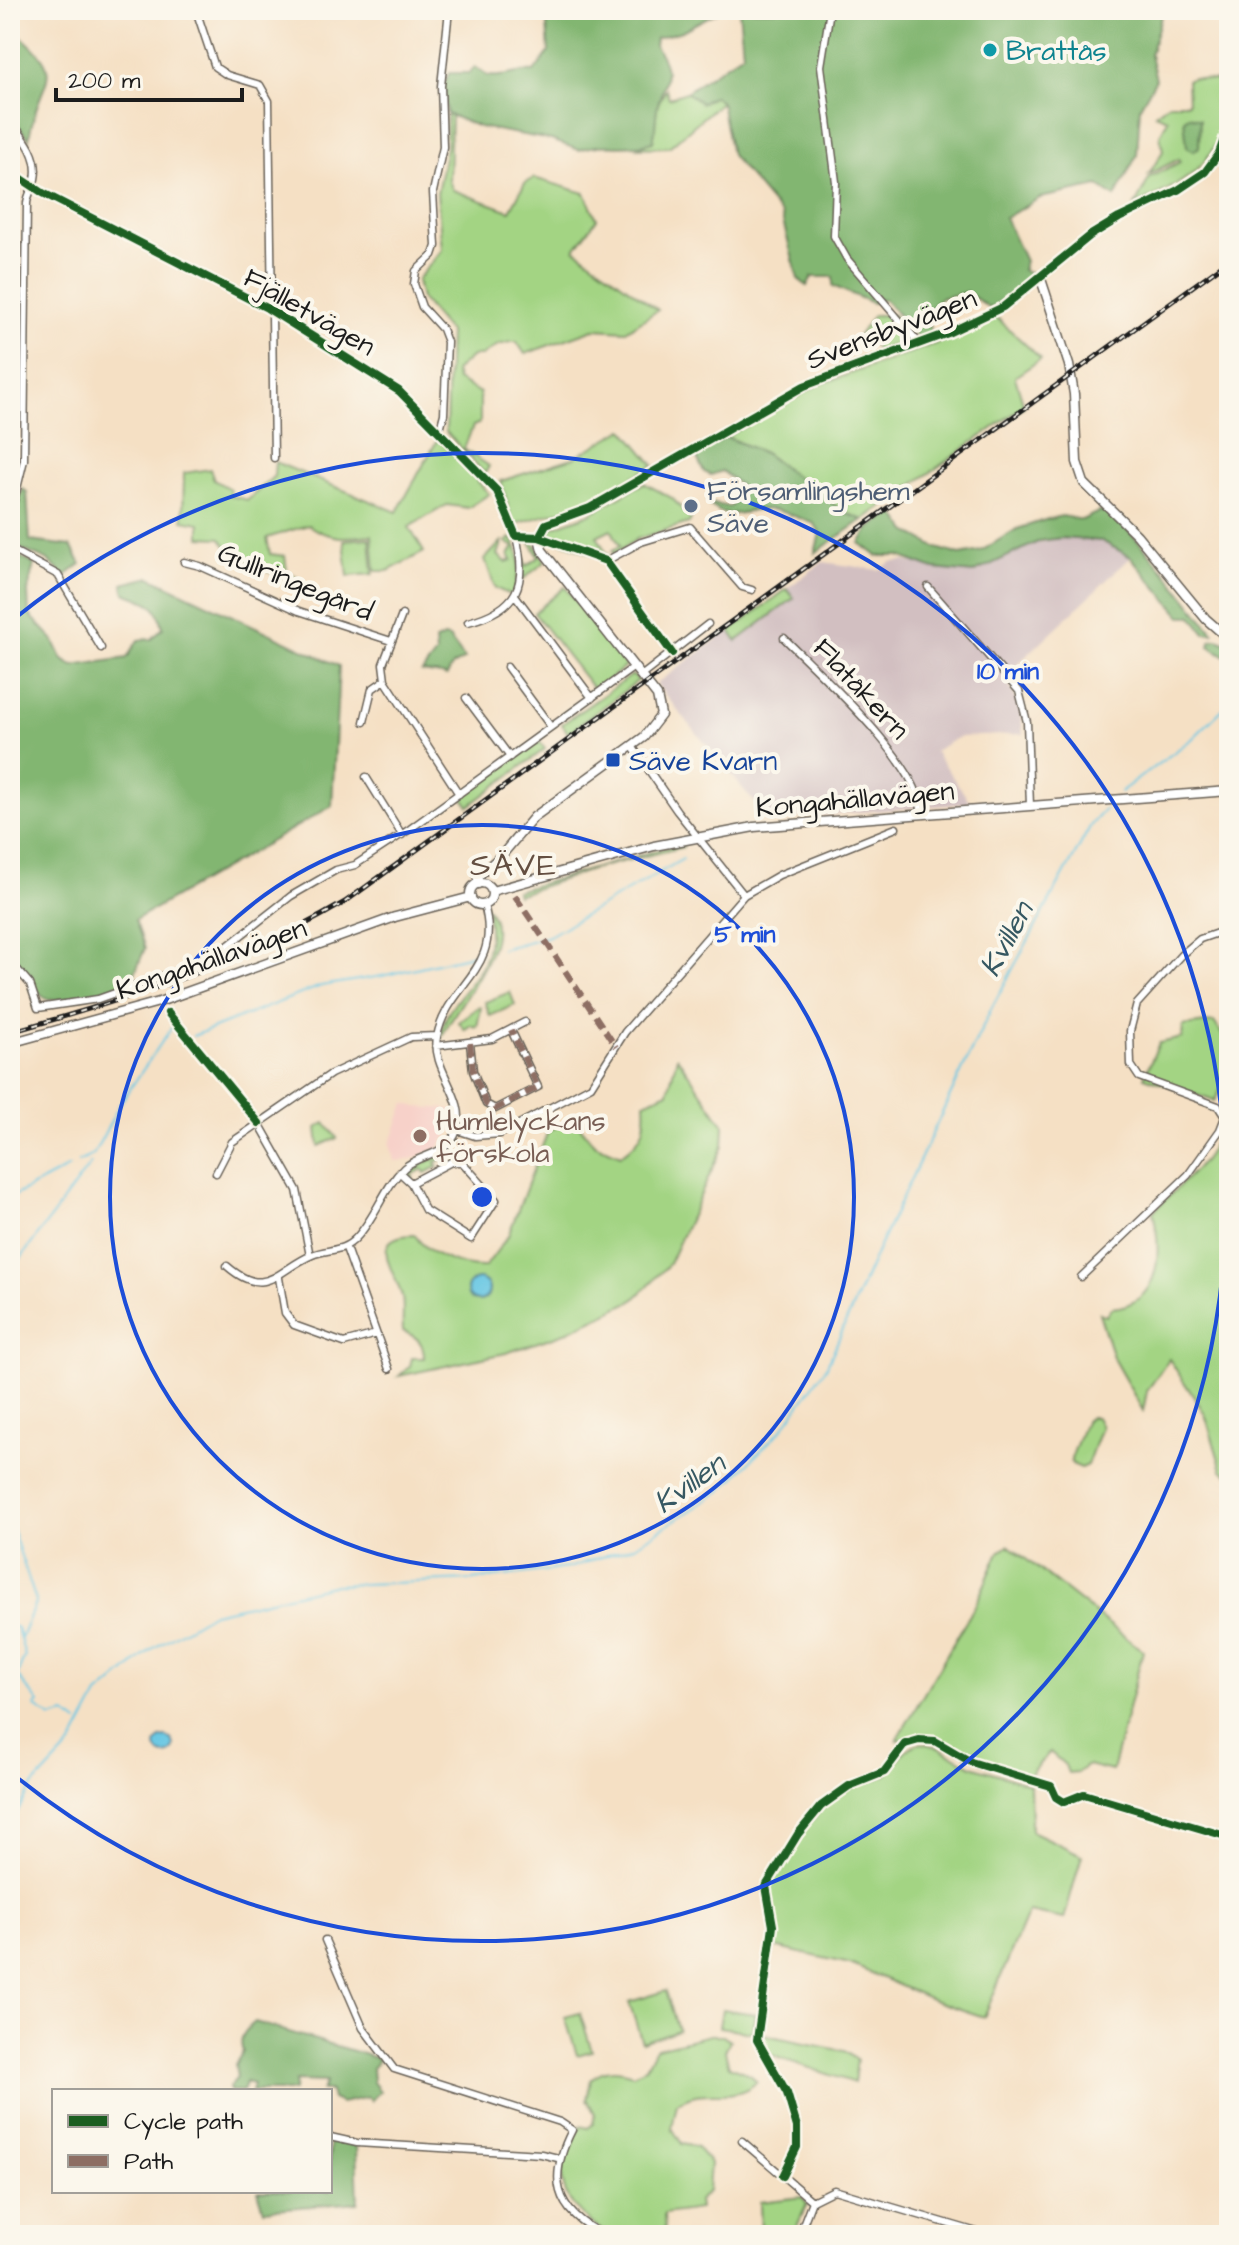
<svg xmlns="http://www.w3.org/2000/svg" width="1239" height="2245" viewBox="0 0 1239 2245" font-family="'Architects Daughter',sans-serif">
<rect width="100%" height="100%" fill="#fbf7ec"/>
<filter id="ink" filterUnits="userSpaceOnUse"><feTurbulence type="fractalNoise" baseFrequency=".0125" numOctaves="2"/><feDisplacementMap in="SourceGraphic" scale="16" xChannelSelector="R" yChannelSelector="G"/><feConvolveMatrix kernelMatrix="1 2 1 2 8 2 1 2 1" color-interpolation-filters="sRGB"/></filter>
<filter id="wash" filterUnits="userSpaceOnUse"><feTurbulence type="fractalNoise" baseFrequency=".006" numOctaves="4" result="noise"/><feDisplacementMap in="SourceGraphic" scale="32" xChannelSelector="R" yChannelSelector="G"/><feGaussianBlur stdDeviation="1.8" result="paint"/><feColorMatrix in="noise" values="0 0 0 0 0 0 0 0 0 0 0 0 0 0 0 0 0 1.4 0 .05"/><feComposite in="paint" operator="in"/></filter>
<g filter="url(#wash)">
<rect width="100%" height="100%" fill="#f5e0c4"/>
<path fill="#f7d1c9" d="M405 1103 417 1107 453 1109 452 1129 438 1149 409 1160 394 1161 390 1144Z"/>
<path fill="#d2bfc1" d="M1061 538 1102 541 1131 557 1004 677 1020 706 1023 734 959 737 934 751 971 803 769 820 656 684 823 562 879 570 891 562 904 561 973 573 1029 545Z"/>
<path fill="#a3d483" stroke="#607850" stroke-width="2" d="M1192 78 1229 82V102L1225 103C1230 112 1226 118 1223 127 1206 175 1178 185 1135 205L1150 177 1180 162 1179 159 1149 174 1163 151 1160 135 1168 119 1155 114 1169 103H1188L1187 80Z
M666 89 669 98 686 92 701 103 714 96 721 102 669 147 636 148 653 141 657 105Z
M447 114 451 115 449 181 453 190 510 211 525 183 534 178 585 193 597 219 575 249 658 310 626 331 594 329 525 354 517 342H511L498 345 481 356H472L455 371 457 380 480 393V423L473 426 464 449 489 466 485 474 446 432 449 332 421 299 417 280 442 250 437 193 446 147Z
M873 315H893L909 340 877 351 869 338H857Z
M996 317 1041 359 1015 377 1024 406 863 520 844 512 764 453 726 437 818 385 946 340Z
M624 429 654 465 587 503 513 525 501 481 573 458Z
M439 437 489 494 468 508 447 505 409 527 424 552 388 571H375L372 535C346 538 330 540 308 525L267 538 270 554 285 556 287 572 303 581 298 585 251 563 238 553H231L221 538 200 537V523L183 520 184 473 210 469 214 480 230 489V496L248 500 274 476 275 462 397 512Z
M644 483 672 498 691 519 689 523 637 539 614 555 612 551 620 546 611 529 597 536 608 556 606 559 546 536 551 528 587 515Z
M370 538 373 574 348 576 344 540Z
M511 538C525 553 518 578 512 596L495 588 485 559 503 540 498 555 506 562 512 560 509 555 514 547 506 542Z
M534 541 545 562 522 580 523 553 526 566 539 557 530 542Z
M565 587 626 666 595 691 534 613Z
M787 589 794 598 737 641 730 631Z
M632 675 639 680 568 733 562 724Z
M539 741 545 749 469 806 462 797Z
M682 843 683 847 597 868 517 895 516 891Z
M486 907C520 939 451 1009 440 1041 443 989 504 982 486 907Z
M510 992 515 1005 490 1016 485 1002Z
M478 1007H481L477 1027 470 1025 465 1030 459 1022Z
M1214 1022 1229 1045V1077L1214 1101 1144 1077 1159 1043 1182 1038 1183 1026Z
M677 1057 724 1125 723 1146 669 1264 634 1300 562 1334 506 1353 399 1376 410 1366 412 1358H424C424 1342 417 1337 403 1331 402 1320 404 1308 402 1297 397 1274 363 1235 415 1235 427 1255 462 1268 485 1267L508 1236 548 1131 573 1118 594 1144 621 1155C643 1139 647 1129 645 1102L668 1092Z
M1229 1116V1142L1214 1158 1229 1162V1475L1222 1470 1205 1414 1169 1359 1147 1391 1143 1411 1114 1360 1099 1313 1106 1316 1111 1308C1162 1304 1162 1252 1153 1212L1204 1161Z
M325 1123 337 1138 319 1146 317 1128Z
M443 1154 451 1159 446 1162 444 1158 436 1162 438 1167 425 1173 423 1169 413 1174V1178L409 1177 410 1170Z
M1090 1417H1096L1101 1427 1087 1465 1081 1468 1072 1464 1071 1459 1085 1421Z
M1008 1545 1143 1651 1112 1771 1088 1765 1078 1772 1068 1773 1065 1765 1050 1752 1027 1777 983 1763 933 1737 897 1740 976 1604 999 1552Z
M923 1743 938 1747 972 1766 1030 1784 1031 1831 1082 1855 1064 1919 1028 1912 984 2017 933 2000 850 1964 774 1947 775 1914 768 1887C791 1850 812 1807 851 1786 862 1781 878 1782 887 1774 901 1761 900 1746 923 1743Z
M666 1991 678 2030 642 2042 629 2002Z
M722 2009 755 2014 752 2032 719 2027Z
M580 2013 592 2051 577 2055 565 2017Z
M761 2034 844 2051 857 2060 854 2083 768 2054Z
M710 2035H723L730 2040 725 2051 729 2066 750 2074 757 2082C729 2106 707 2083 677 2103L672 2128 682 2144 697 2147 710 2163 708 2191 698 2201 699 2209 664 2214 665 2235C648 2235 630 2238 614 2235 602 2233 591 2223 582 2215 551 2185 561 2160 580 2126L588 2128 593 2124 595 2114 587 2099 591 2079C604 2067 618 2069 633 2074L646 2068 656 2048Z
M802 2197 807 2204 793 2235H761L760 2202Z"/>
<path fill="#82b671" stroke="#4f6946" stroke-width="2" d="M539 10H721L682 31 656 38 655 46C673 72 665 78 658 104 655 115 656 130 653 142 628 150 603 141 579 150L551 140 479 127 447 114 444 85 449 73H469L475 67C479 69 482 73 486 75 495 80 520 70 534 72L549 52 547 25Z
M739 10H1163L1150 55 1156 79 1140 107 1137 155 1115 197 1099 186 1040 198 1005 218 1025 261 1022 270 1036 275 990 309 967 292 941 298 929 310 931 335 918 338 884 299 872 303 833 286V277H812L807 286 798 279 781 214 731 155 721 102 714 96 701 103 686 92 743 53Z
M10 27C75 79 38 73 29 139L10 116Z
M1189 116 1200 119 1199 147 1194 151 1187 147 1184 119Z
M726 437 764 453 844 512 863 520 815 553 820 533 815 524C804 520 791 514 779 511 753 503 730 527 708 503L730 507 738 499 740 486 722 471 711 475 704 472 695 454Z
M23 489 27 492 30 541 71 546 81 564 65 576 47 560 12 545C19 527 14 508 23 489Z
M1100 511C1129 519 1191 606 1214 633H1205L1192 616H1181L1131 557 1102 541 1061 538 1040 541 973 573 934 569 899 556H877L860 543 869 529 894 512 907 531 937 548 960 555 981 551 1017 529 1048 519 1062 516 1082 520Z
M13 553 34 564 28 591 29 614 53 639 63 660 73 666 127 658 138 640 152 639 163 628C158 602 147 602 125 593L123 584 150 577 339 666 332 806 135 920 145 948 131 983 80 998 49 1000 42 996 10 957Z
M444 637 449 638 465 659 452 666 447 676 422 672 436 654 435 641Z
M1218 639 1229 644V658L1209 646 1211 640Z
M255 2022 380 2059 372 2068 373 2082 380 2091 371 2101 368 2097 341 2103 332 2099 330 2091H322L326 2082 295 2081 294 2091H251L253 2084 246 2082 243 2091H230L229 2087 237 2078 235 2064 243 2052C238 2039 244 2031 255 2022Z
M330 2139 356 2146 358 2202 264 2210 258 2191H330Z"/>
<path fill="#65c6e3" stroke="#407180" stroke-width="2" d="M467 1290a11 11 0 1 1 22 0a11 11 0 1 1-22 0Z
M156 1746a9 9 0 1 1 18 0a9 9 0 1 1-18 0Z"/>
<g fill="none" stroke-linecap="round" stroke-linejoin="round">
<path stroke="#65c6e3" stroke-width="2" d="M1120 792 1192 739 1229 703
M501 949 549 936 683 859
M193 1036 321 986 382 976 480 953
M78 1162 93 1155 121 1102 172 1027 186 1039
M10 1198 69 1167
M10 1273 91 1163
M10 1523 36 1601 21 1638
M10 1625 17 1628 25 1656 17 1675 39 1703 35 1706 51 1718 66 1714 78 1723
M10 1824 32 1787 72 1744 98 1695 152 1649 213 1613 336 1585 473 1580 568 1568 635 1546 721 1491 782 1429 826 1368 877 1251 992 1007 1091 825 1105 809
M10 2219 15 2235"/>
</g>
</g>
<g filter="url(#ink)">
<g fill="none" stroke-linecap="round" stroke-linejoin="round">
<defs>
<path id="street" d="M196 10 215 67 227 75 260 85 269 101 274 458
M830 10 821 66 836 182 834 236 847 259 918 342
M10 120C23 137 40 156 35 179 33 188 28 194 27 203L24 460 10 517
M10 171 43 193 267 308 399 391 497 491 516 536 539 537 606 561 672 653
M440 429 444 414 447 342 442 329 422 307 414 284 416 271 433 255 436 246 433 192 443 147 441 86 449 10
M10 549 58 575 101 648
M606 561 641 542 690 527 742 587 752 590
M184 562 200 566 299 611 391 641
M928 587 1019 691 1027 722 1030 806
M515 595 592 698
M402 615 383 664 385 680 459 794
M468 622C518 609 528 585 516 536
M784 638C818 672 924 767 921 814
M507 667 551 727
M641 676 708 624
M466 698 510 757
M364 722 372 689 385 680
M632 746 677 811 744 895
M366 777 402 835
M10 961 30 984 38 1008 98 999 211 959 291 896 336 870 355 865 410 829 634 667
M470 1043 473 1071 486 1104 495 1109 538 1087 511 1030
M436 1046 492 1039 525 1022
M259 1123 297 1190 310 1256
M457 1130 475 1136 500 1134 591 1086 625 1032 744 895 779 875 896 828
M216 1173 232 1142 331 1074 411 1037 437 1036
M400 1173 411 1183 425 1210 471 1239 496 1200 462 1162H451L411 1183
M346 1248 389 1369
M227 1266C266 1300 277 1270 312 1255 329 1248 342 1253 356 1238 376 1217 384 1187 404 1168 421 1152 448 1157 457 1130 468 1098 431 1070 437 1037 447 983 503 971 484 905
M1081 1277 1188 1175 1220 1130 1225 1117 1218 1106 1139 1077 1131 1065 1130 1031 1137 1004 1181 955 1200 939 1229 929
M279 1278 285 1313 294 1325 344 1343 376 1334
M325 1940 363 2028 394 2069 560 2122 572 2130C548 2177 553 2210 604 2235
M330 2137 357 2143 541 2154 558 2158
M742 2141 812 2201
M783 2176 797 2147V2127L787 2093 757 2040 773 1926 766 1886 798 1834 821 1806 849 1786 884 1772 905 1744 919 1740 935 1741 971 1762 1051 1786 1056 1797 1064 1802 1084 1794 1229 1837
M799 2235 812 2201 834 2190 987 2235"/>
<path id="secondary" d="M1040 276 1069 365 1074 394 1077 462 1084 483 1137 535 1206 619 1229 639
M470 894a11 11 0 1 1 22 0a11 11 0 1 1-22 0Z
M478 884V876L501 856 534 817 644 737 661 715 657 696 542 550 539 537 546 524 590 508 804 386 948 333 1003 307 1091 235 1119 218 1178 190 1205 172 1219 153 1229 126
M492 891 654 846 754 827 1229 791
M10 1043 159 1002 395 917 471 897"/>
</defs>
<use href="#street" stroke="#686157" stroke-width="9"/>
<use href="#secondary" stroke="#686157" stroke-width="11"/>
<use href="#street" stroke="#fff" stroke-width="6"/>
<use href="#secondary" stroke="#fff" stroke-width="8"/>
<defs>
<path id="rail" d="M10 1032C128 999 239 965 345 902L1229 260"/>
</defs>
<use href="#rail" stroke="#1c1c1c" stroke-width="5"/>
<use href="#rail" stroke="#fbf7ec" stroke-width="2" stroke-dasharray="6" stroke-linecap="butt"/>
<path stroke="#8d6e63" stroke-width="6" stroke-dasharray="12 6" stroke-linecap="butt" d="M515 896 616 1047
M470 1043 473 1071 486 1104 495 1109 538 1087 511 1030"/>
<defs>
<path id="cycleway" d="M10 171 43 193 267 308 399 391 497 491 516 536 539 537 606 561 672 653
M539 537 546 524 590 508 804 386 948 333 1003 307 1091 235 1119 218 1178 190 1205 172 1219 153 1229 126
M168 1013 259 1123
M783 2176 797 2147V2127L787 2093 757 2040 773 1926 766 1886 798 1834 821 1806 849 1786 884 1772 905 1744 919 1740 935 1741 971 1762 1051 1786 1056 1797 1064 1802 1084 1794 1229 1837"/>
</defs>
<use href="#cycleway" stroke="#fbf7ec" stroke-width="13"/>
<use href="#cycleway" stroke="#1b5e20" stroke-width="8"/>
</g>
</g>
<g fill="none" stroke="#1d4ed8" stroke-width="4">
<circle cx="482" cy="1197" r="372"/>
<path d="M14 619A744 744 0 1 1 14 1775"/>
</g>
<circle fill="#0f9aa8" stroke="#fbf7ec" stroke-width="3" cx="990" cy="50" r="8"/>
<circle fill="#5c6f8a" stroke="#fbf7ec" stroke-width="3" cx="691" cy="506" r="8"/>
<rect fill="#1a4fb4" stroke="#fbf7ec" stroke-width="3" x="605" y="752" width="16" height="16" rx="4"/>
<circle fill="#8d6e63" stroke="#fbf7ec" stroke-width="3" cx="420" cy="1136" r="8"/>
<g text-anchor="middle" stroke-width="8" stroke-linejoin="round" paint-order="stroke">
<g font-size="28" fill="#0d838f" stroke="#fbf7ec" text-anchor="start">
<text x="1006" y="60">Brattås</text>
</g>
<g font-size="28" fill="#1c1c1c" stroke="#fbf7ec">
<text transform="translate(310 311) rotate(30)" y="10">Fjälletvägen</text>
<text transform="translate(891 328) rotate(-21)" y="10">Svensbyvägen</text>
<text transform="translate(296 581) rotate(22)" y="10">Gullringegård</text>
<text transform="translate(862 688) rotate(47)" y="10">Flatåkern</text>
<text transform="translate(855 798) rotate(-5)" y="10">Kongahällavägen</text>
<text transform="translate(211 958) rotate(-19)" y="10">Kongahällavägen</text>
</g>
<g font-size="28" fill="#4e5e75" stroke="#fbf7ec" text-anchor="start">
<text x="707" y="500">Församlingshem<tspan x="707" dy="32">Säve</tspan></text>
</g>
<g font-size="28" fill="#164399" stroke="#fbf7ec" text-anchor="start">
<text x="629" y="770">Säve Kvarn</text>
</g>
<g font-size="28" fill="#785e54" stroke="#fbf7ec" text-anchor="start">
<text x="436" y="1130">Humlelyckans<tspan x="436" dy="32">förskola</tspan></text>
</g>
<g font-size="30" font-style="italic" fill="#365862" stroke="#fbf7ec">
<text transform="translate(1006 939) rotate(-62)" y="10">Kvillen</text>
<text transform="translate(689 1483) rotate(-36)" y="10">Kvillen</text>
</g>
<g font-size="32" letter-spacing="2" fill="#644f41" stroke="#fbf7ec">
<text x="514" y="875">SÄVE</text>
</g>
</g>
<circle cx="482" cy="1197" r="12" fill="#1d4ed8" stroke="#fbf7ec" stroke-width="4"/>
<g font-size="24" text-anchor="middle" font-weight="bold" fill="#1d4ed8" stroke="#fbf7ec" stroke-width="8" stroke-linejoin="round" paint-order="stroke">
<text x="1008" y="679">10 min</text>
<text x="745" y="942">5 min</text>
</g>
<rect width="1239" height="2245" fill="none" stroke="#fbf7ec" stroke-width="40"/>
<rect x="52" y="2089" width="280" height="104" fill="#fbf7ec" stroke="#a29f99" stroke-width="2"/>
<rect x="68" y="2115" width="40" height="12" fill="#1b5e20" stroke="#a29f99" stroke-width="2"/>
<text x="124" y="2129" font-size="24" fill="#1c1c1c">Cycle path</text>
<rect x="68" y="2155" width="40" height="12" fill="#8d6e63" stroke="#a29f99" stroke-width="2"/>
<text x="124" y="2169" font-size="24" fill="#1c1c1c">Path</text>
<path d="M56 88v12h186v-12" fill="none" stroke="#1c1c1c" stroke-width="4"/>
<text x="68" y="88" font-size="24" fill="#1c1c1c" stroke="#fbf7ec" stroke-width="6" paint-order="stroke">200 m</text>
</svg>
